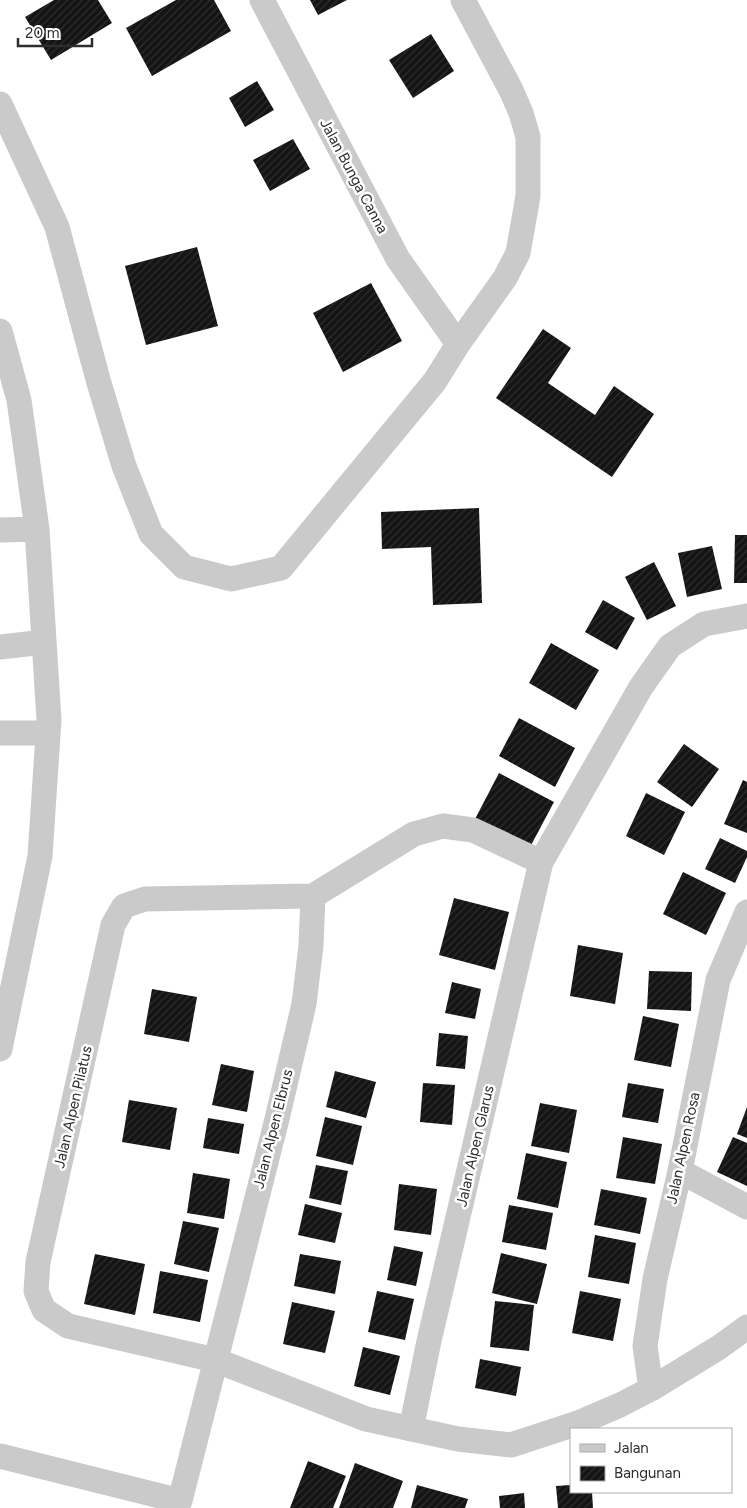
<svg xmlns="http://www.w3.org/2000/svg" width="747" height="1508" viewBox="0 0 747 1508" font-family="Figtree,sans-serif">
<defs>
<pattern id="building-hatch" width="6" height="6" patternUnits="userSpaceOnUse" patternTransform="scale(1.25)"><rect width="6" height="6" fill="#141414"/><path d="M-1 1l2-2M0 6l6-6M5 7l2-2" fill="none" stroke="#2e2e2e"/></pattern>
</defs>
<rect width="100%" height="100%" fill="#fff"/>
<path fill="url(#building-hatch)" d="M54 0H98L112 23 51 60 25 17Z
M176 0H214L231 31 152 76 126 28Z
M310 0H347L318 15Z
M431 34 454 71 413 98 389 60Z
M257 81 274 110 245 127 229 98Z
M293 139 310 169 270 191 253 160Z
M197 247 218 326 146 345 125 266Z
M371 283 402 341 343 372 313 313Z
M543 329 571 348 548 383 595 415 614 386 654 414 612 477 496 398Z
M479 508 482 603 433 605 431 547 382 549 381 512Z
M735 535H747V583H734Z
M712 546 722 589 687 597 678 553Z
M654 562 676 606 647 620 625 577Z
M603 600 635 618 617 650 585 632Z
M551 643 599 670 576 710 529 683Z
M519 718 575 748 555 787 499 756Z
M684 744 719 769 692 807 657 782Z
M499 773 554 802 528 851 474 821Z
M743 780 747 782V833L724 824Z
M646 793 685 812 664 855 626 836Z
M720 838 747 851V857L735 883 705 869Z
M683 872 726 893 706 935 663 914Z
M454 898 509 912 495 970 439 955Z
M578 945 623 953 615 1004 570 996Z
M649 971 692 972 691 1011 647 1009Z
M452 982 481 989 475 1019 445 1013Z
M152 989 197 997 189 1042 144 1034Z
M643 1016 679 1024 671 1067 634 1060Z
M439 1033 468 1036 465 1069 436 1066Z
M221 1064 254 1071 247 1112 212 1105Z
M335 1071 376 1082 366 1118 326 1107Z
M423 1083 455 1085 452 1125 420 1122Z
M628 1083 664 1089 658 1123 622 1117Z
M129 1100 177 1108 170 1150 122 1142Z
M540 1103 577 1110 569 1153 531 1146Z
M747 1107V1138L737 1134Z
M325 1117 362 1126 353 1165 316 1156Z
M208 1118 244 1124 239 1154 203 1148Z
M623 1137 662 1144 655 1184 616 1178Z
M733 1137 747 1143V1186L717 1172Z
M526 1153 567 1162 558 1208 517 1199Z
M316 1165 348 1171 341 1205 309 1198Z
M193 1173 230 1179 224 1219 187 1213Z
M399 1184 437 1189 431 1235 394 1230Z
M601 1189 647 1198 640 1234 594 1225Z
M305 1204 342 1213 335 1243 298 1235Z
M509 1205 553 1213 546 1250 502 1242Z
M183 1221 219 1228 209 1272 174 1264Z
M595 1235 636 1243 629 1284 588 1277Z
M394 1246 423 1252 416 1286 387 1280Z
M501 1253 547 1264 537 1304 492 1293Z
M95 1254 145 1264 135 1315 84 1304Z
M300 1254 341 1261 335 1294 294 1286Z
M160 1271 208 1280 200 1322 153 1313Z
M377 1291 414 1299 405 1340 368 1332Z
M580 1291 621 1299 613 1341 572 1333Z
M495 1301 534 1305 529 1351 490 1347Z
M292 1302 335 1311 325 1353 283 1344Z
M363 1347 400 1356 390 1395 354 1386Z
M480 1359 521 1367 516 1396 475 1388Z
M308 1461 346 1476 333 1508H290Z
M355 1463 403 1481 393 1508H339Z
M417 1485 468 1499 465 1508H411Z
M571 1485V1492H592L593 1508H558L556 1486Z
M524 1493 525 1508H500L499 1496Z"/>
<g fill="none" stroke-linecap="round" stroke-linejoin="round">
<path stroke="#cacaca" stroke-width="25" d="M262 0 398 259 458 344
M0 104 57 227 99 383 124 466 151 534 184 567 231 579 281 568 435 381 458 344 505 278 518 253 528 196V137L521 113 511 90 463 0
M0 331 19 400 37 529 49 720 40 856 0 1049
M0 530 37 529
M747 616 704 624 670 646 641 687 541 862 473 830 443 826 414 834 313 896 145 899 124 906 113 925 38 1262 36 1291 44 1310 68 1326 215 1360 366 1419 458 1439 511 1445 578 1423 620 1405 651 1389 718 1348 747 1327
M0 647 44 642
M0 733H48
M680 1171 747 1207
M651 1389 645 1346 655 1279 680 1171 718 980 747 912
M411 1429 429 1341 541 862
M0 1456 180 1501 277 1119 304 1004 311 946 313 896"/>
</g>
<g text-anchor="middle" stroke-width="5" stroke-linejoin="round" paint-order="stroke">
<g font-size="15" fill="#2d2d2d" stroke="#fff">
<text transform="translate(354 176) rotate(62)" y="5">Jalan Bunga Canna</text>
<text transform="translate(73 1107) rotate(-77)" y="5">Jalan Alpen Pilatus</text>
<text transform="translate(273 1129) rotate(-76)" y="5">Jalan Alpen Elbrus</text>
<text transform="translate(475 1146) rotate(-77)" y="5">Jalan Alpen Glarus</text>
<text transform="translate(683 1148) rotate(-78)" y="5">Jalan Alpen Rosa</text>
</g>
</g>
<rect x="570" y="1428" width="162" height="65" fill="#ffffff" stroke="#ababab"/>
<rect x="580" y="1444" width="25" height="8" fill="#cacaca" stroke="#ababab"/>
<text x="614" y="1453" font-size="15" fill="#2d2d2d">Jalan</text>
<rect x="580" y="1466" width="25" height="15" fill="url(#building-hatch)" stroke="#ababab"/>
<text x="614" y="1478" font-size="15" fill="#2d2d2d">Bangunan</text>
<path d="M18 38v8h74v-8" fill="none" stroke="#2d2d2d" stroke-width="2.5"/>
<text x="25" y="38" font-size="15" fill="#2d2d2d" stroke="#ffffff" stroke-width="4" paint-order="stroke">20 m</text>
</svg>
